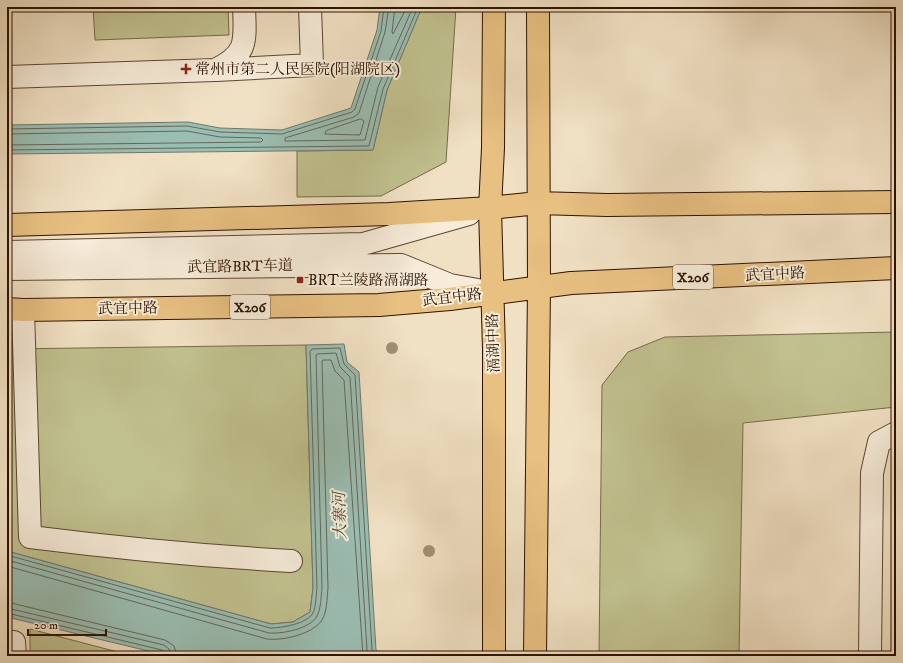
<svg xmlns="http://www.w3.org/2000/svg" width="903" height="663" viewBox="0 0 903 663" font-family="'IM FELL DW Pica','Noto Serif SC',serif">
<rect width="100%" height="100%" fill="#f1e1c4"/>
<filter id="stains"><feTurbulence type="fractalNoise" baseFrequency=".005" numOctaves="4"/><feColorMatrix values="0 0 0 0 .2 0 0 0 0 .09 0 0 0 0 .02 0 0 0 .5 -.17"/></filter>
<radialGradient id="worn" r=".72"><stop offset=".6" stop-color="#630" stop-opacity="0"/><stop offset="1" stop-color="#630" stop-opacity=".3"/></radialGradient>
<path fill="#c1c18f" stroke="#786a48" d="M93 7H228L229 35 95 40Z
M422 7H456L446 162 381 196 297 197V151L373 150 387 90Z
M896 332V407L743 423 739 656H599L602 385 628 352 665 337Z
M306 345 313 588 310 612 293 622 271 624 7 551V349Z
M30 629 133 656H30Z"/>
<path fill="#9bbeb3" stroke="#6f796b" d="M380 7H422L387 90 373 150 7 154V125L188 122 220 128 282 130 351 108 377 30Z
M344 344 347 362 359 372 376 650 382 656H169L7 617V551L271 624 293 622 310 612 313 588 306 345Z"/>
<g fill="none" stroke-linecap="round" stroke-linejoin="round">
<path stroke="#64685a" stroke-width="1" d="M389 7 385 32 359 113 354 117 285 138V141L365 140 378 87 413 7
M395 7 392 32 393 34 407 7
M361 119 364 121 360 135 325 134 326 131Z
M7 129 187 126 220 132 282 134 352 112 355 109 381 31 384 7
M7 134 187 131 220 137 261 138 263 140 261 142 7 145
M7 150 369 146 383 89 418 7
M7 555 270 628C281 628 307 624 313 613 316 607 316 595 317 588L310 351 312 349 340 348 344 364 355 375 372 650 376 656
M7 560 269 633C282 634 310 629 317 616 321 609 321 596 322 588L316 355 317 354 336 353 340 367 350 377 367 650 370 656
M7 566 267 639C283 641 313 634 322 620 327 612 327 598 328 588L322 361 323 360H331L335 371 344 380 363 656
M7 602 165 640 174 646 177 656
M7 608 164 645 169 649 171 656
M7 613 162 650 166 656"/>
<defs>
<path id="minor" d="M216 70 312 65 310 7
M7 77 215 70C249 54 245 40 244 7
M7 252 363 244 469 214
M7 269 401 265 450 285 489 292
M23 310 30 537C117 548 203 556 291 561
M14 642 15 656
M870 656 872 473 879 442 896 433"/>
<path id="major" d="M7 225 389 214 490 208 538 203 607 205 896 202
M7 309 23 310 379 305 450 299 571 283 896 268
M494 656V350L490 208 493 148 494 7
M535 656 539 286 538 7"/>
</defs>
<use href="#minor" stroke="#5f4631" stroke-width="24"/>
<use href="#major" stroke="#2e1200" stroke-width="24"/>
<use href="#minor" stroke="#f6ecd9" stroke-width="22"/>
<use href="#major" stroke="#e8c082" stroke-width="22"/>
</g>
<g fill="#a29174">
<circle cx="392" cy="348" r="6"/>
<circle cx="429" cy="551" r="6"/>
</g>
<g fill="#8f2418" stroke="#f6ecd9" stroke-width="1.5">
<path d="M184 63h4v4h4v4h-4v4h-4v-4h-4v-4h4z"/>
<rect x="296" y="276" width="8" height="8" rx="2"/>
</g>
<g text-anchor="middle" stroke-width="4" stroke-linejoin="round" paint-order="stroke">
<g fill="#f6ecd9" stroke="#6a5341" stroke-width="1">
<rect x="673" y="265" width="40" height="24" rx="3"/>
<rect x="230" y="295" width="40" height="24" rx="3"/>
</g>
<g font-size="14" font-weight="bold" fill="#2e1200">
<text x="693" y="282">X206</text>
<text x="250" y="312">X206</text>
</g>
<g font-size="15" fill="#2e1200" stroke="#f6ecd9" text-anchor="start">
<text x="195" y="74">常州市第二人民医院(阳湖院区)</text>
<text x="308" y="285">BRT兰陵路滆湖路</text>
</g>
<g font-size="15" fill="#2e1200" stroke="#f6ecd9">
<text transform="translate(240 266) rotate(-1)" y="5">武宜路BRT车道</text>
<text transform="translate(775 274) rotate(-3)" y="5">武宜中路</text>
<text transform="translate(452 297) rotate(-7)" y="5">武宜中路</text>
<text transform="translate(128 308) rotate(-1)" y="5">武宜中路</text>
<text transform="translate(493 343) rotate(-92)" y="5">滆湖中路</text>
</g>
<g font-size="16" font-style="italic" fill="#544e3f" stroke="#f6ecd9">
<text transform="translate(339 516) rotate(-92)" y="6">大寨河</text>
</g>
</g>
<rect width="903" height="663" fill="none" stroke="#f1e1c4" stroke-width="24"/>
<rect x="8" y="8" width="887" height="647" fill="none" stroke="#2e1200" stroke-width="2"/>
<rect x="12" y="12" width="879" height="639" fill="none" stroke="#2e1200"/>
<path d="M28 629v6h78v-6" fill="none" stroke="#2e1200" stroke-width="2"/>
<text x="34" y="629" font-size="12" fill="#2e1200" stroke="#f6ecd9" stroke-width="3" paint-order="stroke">20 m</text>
<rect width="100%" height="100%" filter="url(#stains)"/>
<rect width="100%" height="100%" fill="url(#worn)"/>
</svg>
